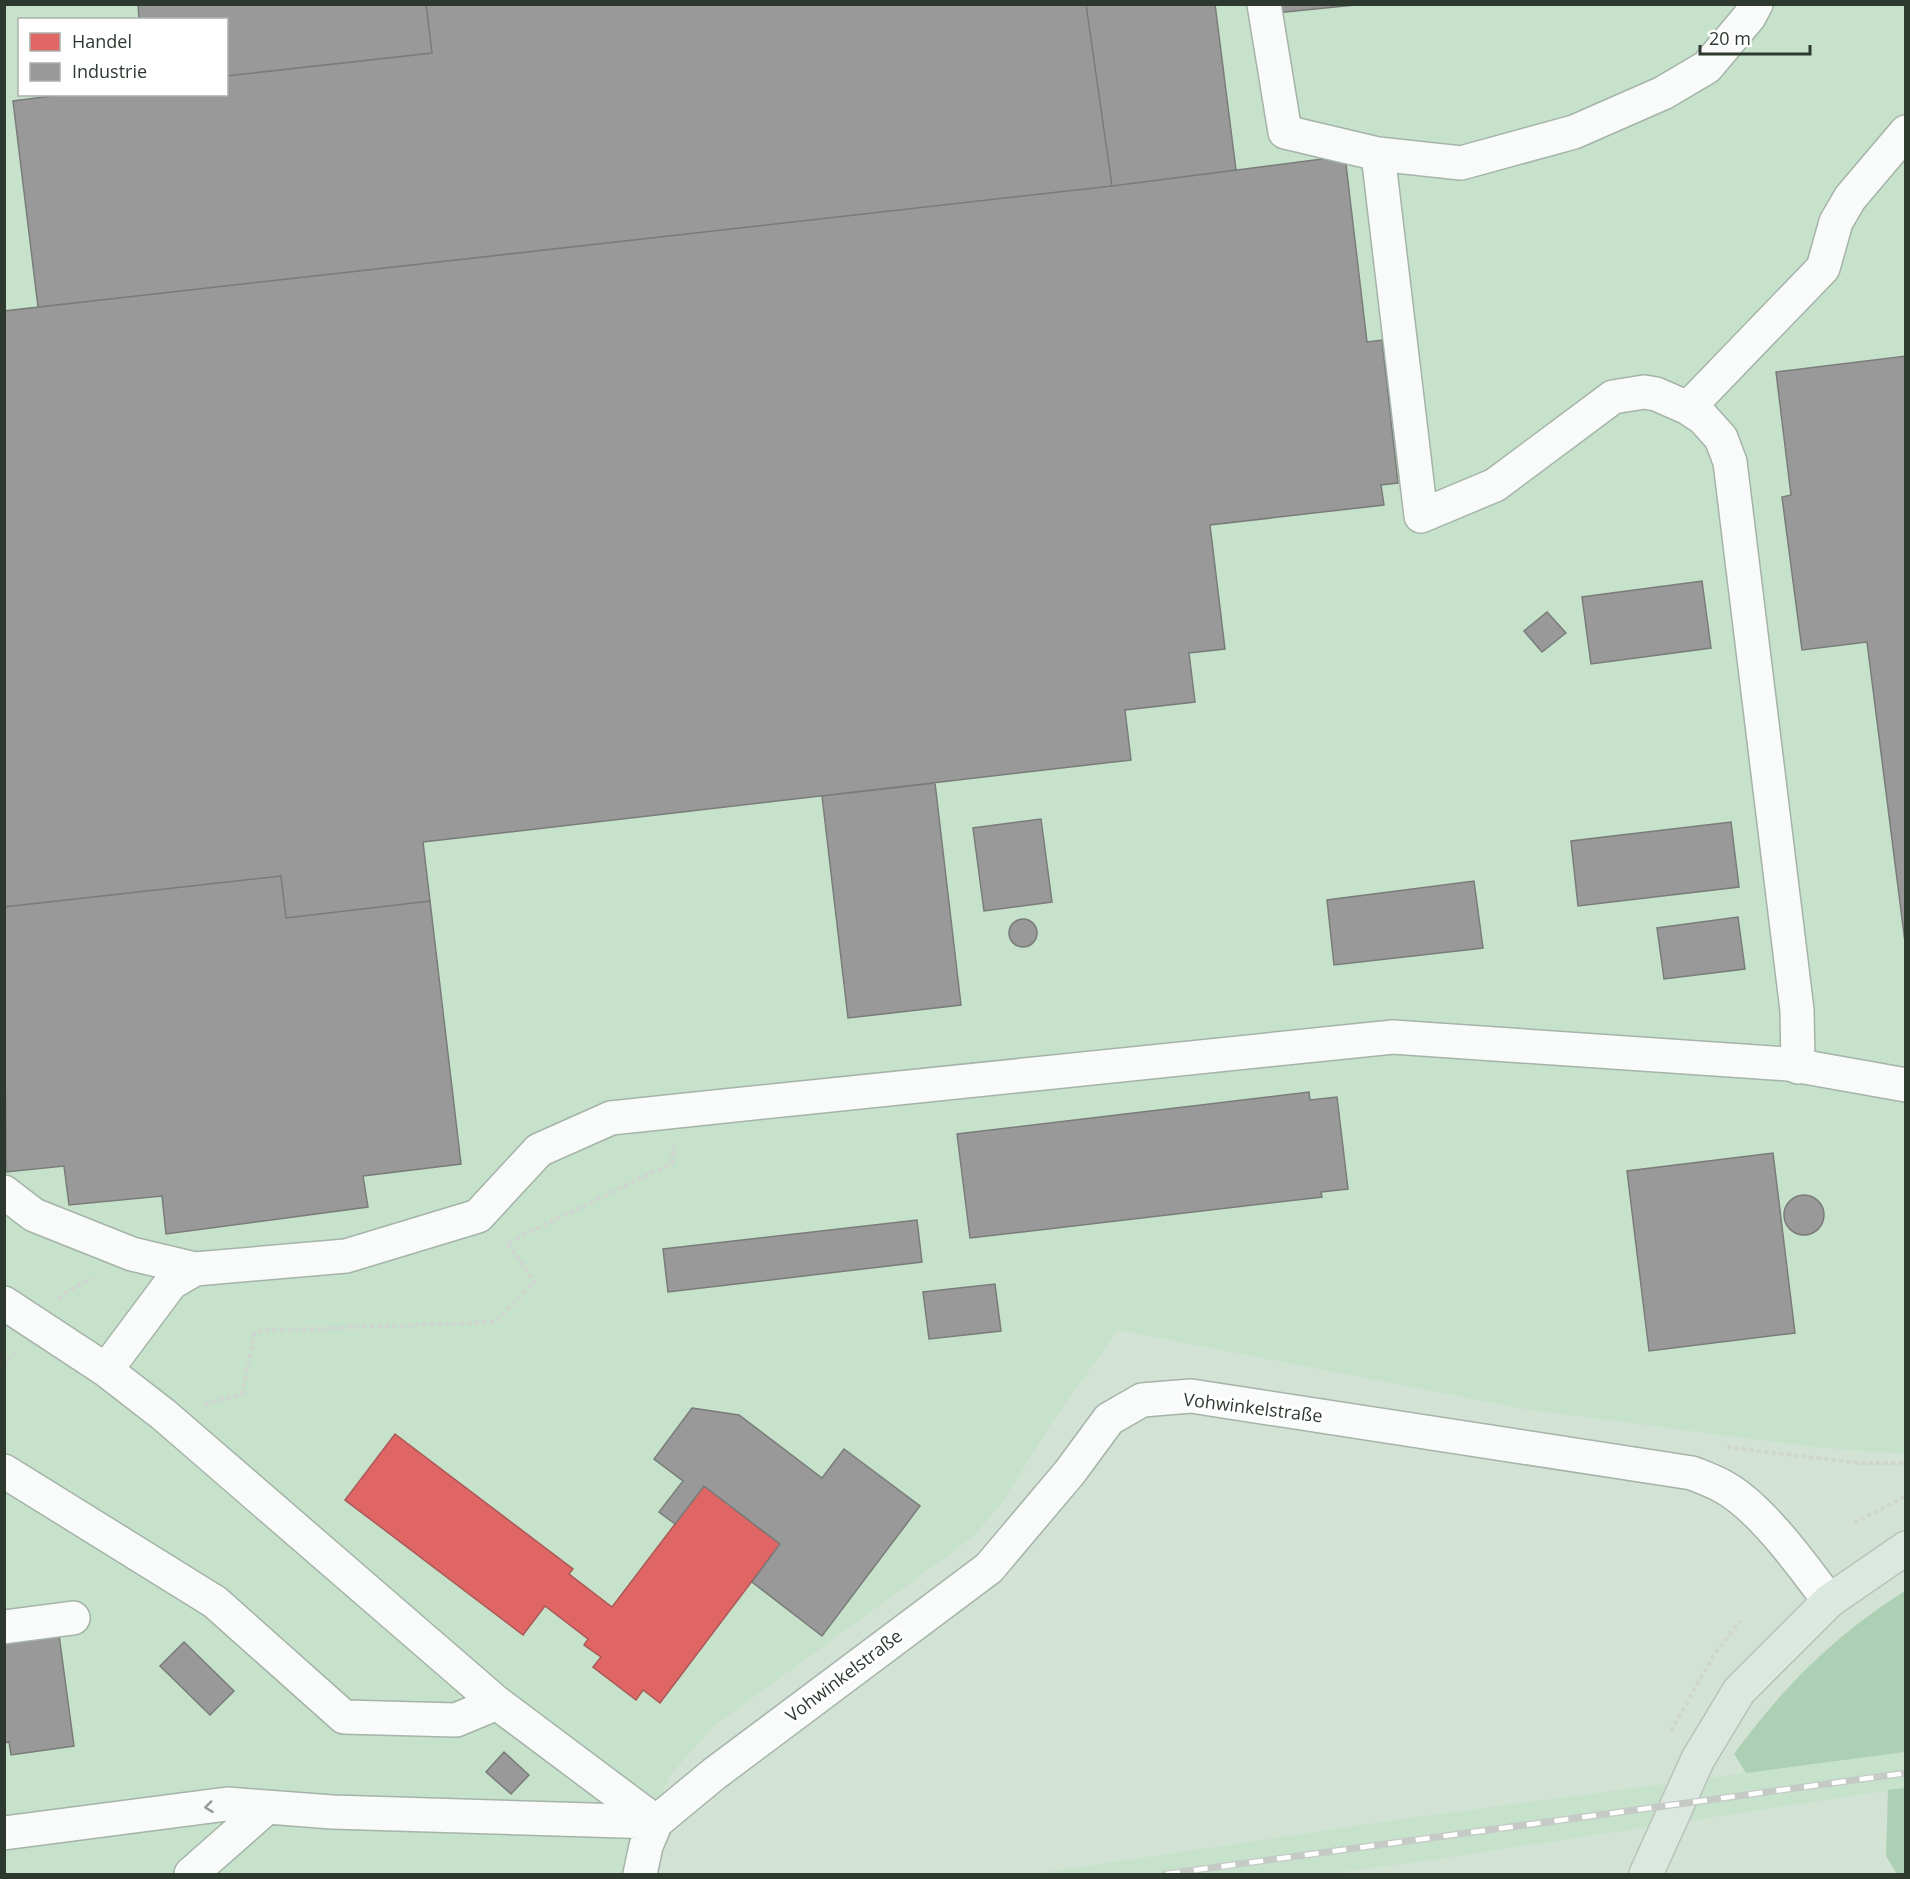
<svg xmlns="http://www.w3.org/2000/svg" width="1910" height="1879" viewBox="0 0 1910 1879" font-family="'Open Sans',sans-serif">
<rect width="100%" height="100%" fill="#d2e3d5"/>
<path fill="#c6e2cb" fill-rule="evenodd" d="M5 5H1905V1454L1812 1447 1524 1409 1118 1330 1055 1418 1001 1504 973 1537 714 1726 670 1775 628 1874H5ZM20 20H226V94H20Z
M1905 1752V1788L1418 1862 1326 1874H1033L1416 1817Z"/>
<path fill="#adcfb3" d="M1905 1591V1752L1746 1773 1734 1754C1784 1686 1834 1636 1905 1591Z
M1905 1788V1874H1897L1886 1856 1888 1790Z"/>
<path fill="#e06666" stroke="#aa5856" stroke-width="1.5" d="M395 1434 573 1569 569 1574 612 1607 704 1486 780 1544 660 1703 643 1690 636 1700 593 1667 601 1657 584 1645 588 1639 545 1606 523 1635 345 1500Z"/>
<path fill="#999" stroke="#797c79" stroke-width="1.5" d="M138 4H426L432 53 226 76V20H139Z
M426 4H1086L1112 186 38 307 13 101 68 94H226V76L432 53Z
M1086 4H1215L1236 170 1112 186Z
M1275 4H1365L1276 13Z
M1345 156 1367 342 1382 340 1398 483 1381 485 1384 505 1210 525 1225 649 1189 653 1195 702 1125 710 1131 760 423 842 430 901 286 918 281 876 4 907V311L1112 186Z
M1906 356V950L1867 642 1802 650 1782 497 1791 495 1776 372Z
M1702 581 1711 648 1591 664 1582 597Z
M1547 612 1566 633 1542 652 1524 631Z
M935 783 961 1005 848 1018 822 796Z
M1041 819 1052 902 984 911 973 828Z
M1731 822 1739 887 1578 906 1571 841Z
M281 876 286 918 430 901 461 1164 363 1176 368 1207 166 1234 162 1196 69 1205 64 1166 6 1172 4 907Z
M1474 881 1483 948 1334 965 1327 900Z
M1738 917 1745 969 1664 979 1657 928Z
M1009 933a14 14 0 1 1 28 0a14 14 0 1 1-28 0Z
M1309 1092 1310 1100 1337 1097 1348 1189 1321 1192 1322 1197 970 1238 957 1134Z
M1773 1153 1795 1333 1649 1351 1627 1171Z
M1784 1215a20 20 0 1 1 40 0a20 20 0 1 1-40 0Z
M917 1220 922 1262 668 1292 663 1249Z
M995 1284 1001 1331 929 1339 923 1292Z
M692 1408 739 1415 822 1478 844 1449 920 1506 822 1636 752 1582 780 1544 704 1486 675 1524 659 1512 683 1481 654 1459Z
M59 1635 74 1746 11 1755 9 1742 4 1743V1643Z
M184 1642 234 1691 210 1715 160 1666Z
M504 1752 529 1775 511 1794 486 1772Z"/>
<g fill="none" stroke-linecap="round" stroke-linejoin="round">
<defs>
<path id="minor" d="M1264 4 1285 132 1378 154 1461 163 1574 132 1663 93 1707 67 1749 17 1756 4
M1378 154 1421 516 1495 485 1613 397 1644 392 1656 394 1688 408 1703 418 1721 438 1730 462 1797 1010 1798 1067
M1688 408 1823 268 1836 222 1850 198 1906 132
M4 1192 34 1215 132 1254 195 1269 346 1256 478 1216 539 1150 611 1118 715 1107 1393 1037 1788 1064 1906 1085
M4 1303 106 1370 164 1415 497 1703 656 1822
M106 1370 171 1283 195 1269
M4 1471 215 1602 344 1717 456 1720 497 1703
M4 1627 73 1618
M4 1833 227 1804 332 1812 656 1822
M191 1874 267 1807
M640 1874 646 1846 656 1822 714 1774 989 1568 1070 1472 1109 1419 1142 1400 1191 1396 1692 1473C1702 1477 1713 1481 1722 1486 1759 1505 1804 1567 1829 1601"/>
<path id="major" d="M1646 1874 1698 1759 1739 1691 1829 1601 1906 1548"/>
</defs>
<use href="#minor" stroke="#a5b3a8" stroke-width="36"/>
<use href="#major" stroke="#bac2bb" stroke-width="36"/>
<path stroke="#d0d5d1" stroke-width="4" stroke-dasharray="4.5 3" stroke-linecap="butt" d="M58 1298 92 1277
M4 1367 14 1352
M205 1404 242 1394 255 1331 496 1322 535 1282 507 1243 672 1163 673 1145
M1727 1447 1858 1463H1906
M1854 1523 1906 1496
M1671 1731 1715 1653 1740 1621"/>
<use href="#minor" stroke="#f8fbf9" stroke-width="33"/>
<use href="#major" stroke="#dbe8df" stroke-width="33"/>
<defs>
<path id="rail" d="M1166 1874 1906 1773"/>
</defs>
<use href="#rail" stroke="#c5cac7" stroke-width="7"/>
<use href="#rail" stroke="#fff" stroke-width="4.5" stroke-dasharray="14" stroke-linecap="butt"/>
</g>
<defs><path id="oneway-chevron" d="M-2-3.5L2.5 0L-2 3.5" fill="none" stroke-width="1.6" stroke-linecap="round" stroke-linejoin="round" transform="scale(1.5)"/></defs>
<use stroke="#929a94" href="#oneway-chevron" transform="translate(209 1807) rotate(173)"/>
<g text-anchor="middle" stroke-width="6" stroke-linejoin="round" paint-order="stroke">
<g font-size="18" fill="#2d392f" stroke="#fff">
<text transform="translate(1253 1408) rotate(7)" y="6">Vohwinkelstraße</text>
<text transform="translate(844 1676) rotate(-37)" y="6">Vohwinkelstraße</text>
</g>
</g>
<rect width="1910" height="1879" fill="none" stroke="#2d392f" stroke-width="12"/>
<rect x="18" y="18" width="210" height="78" fill="#ffffff" stroke="#abb0ac" stroke-width="1.5"/>
<rect x="30" y="33" width="30" height="18" fill="#e06666" stroke="#abb0ac" stroke-width="1.5"/>
<text x="72" y="48" font-size="18" fill="#2d392f">Handel</text>
<rect x="30" y="63" width="30" height="18" fill="#999999" stroke="#abb0ac" stroke-width="1.5"/>
<text x="72" y="78" font-size="18" fill="#2d392f">Industrie</text>
<path d="M1700 45v9h110v-9" fill="none" stroke="#2d392f" stroke-width="3"/>
<text x="1709" y="45" font-size="18" fill="#2d392f" stroke="#ffffff" stroke-width="4.5" paint-order="stroke">20 m</text>
</svg>
